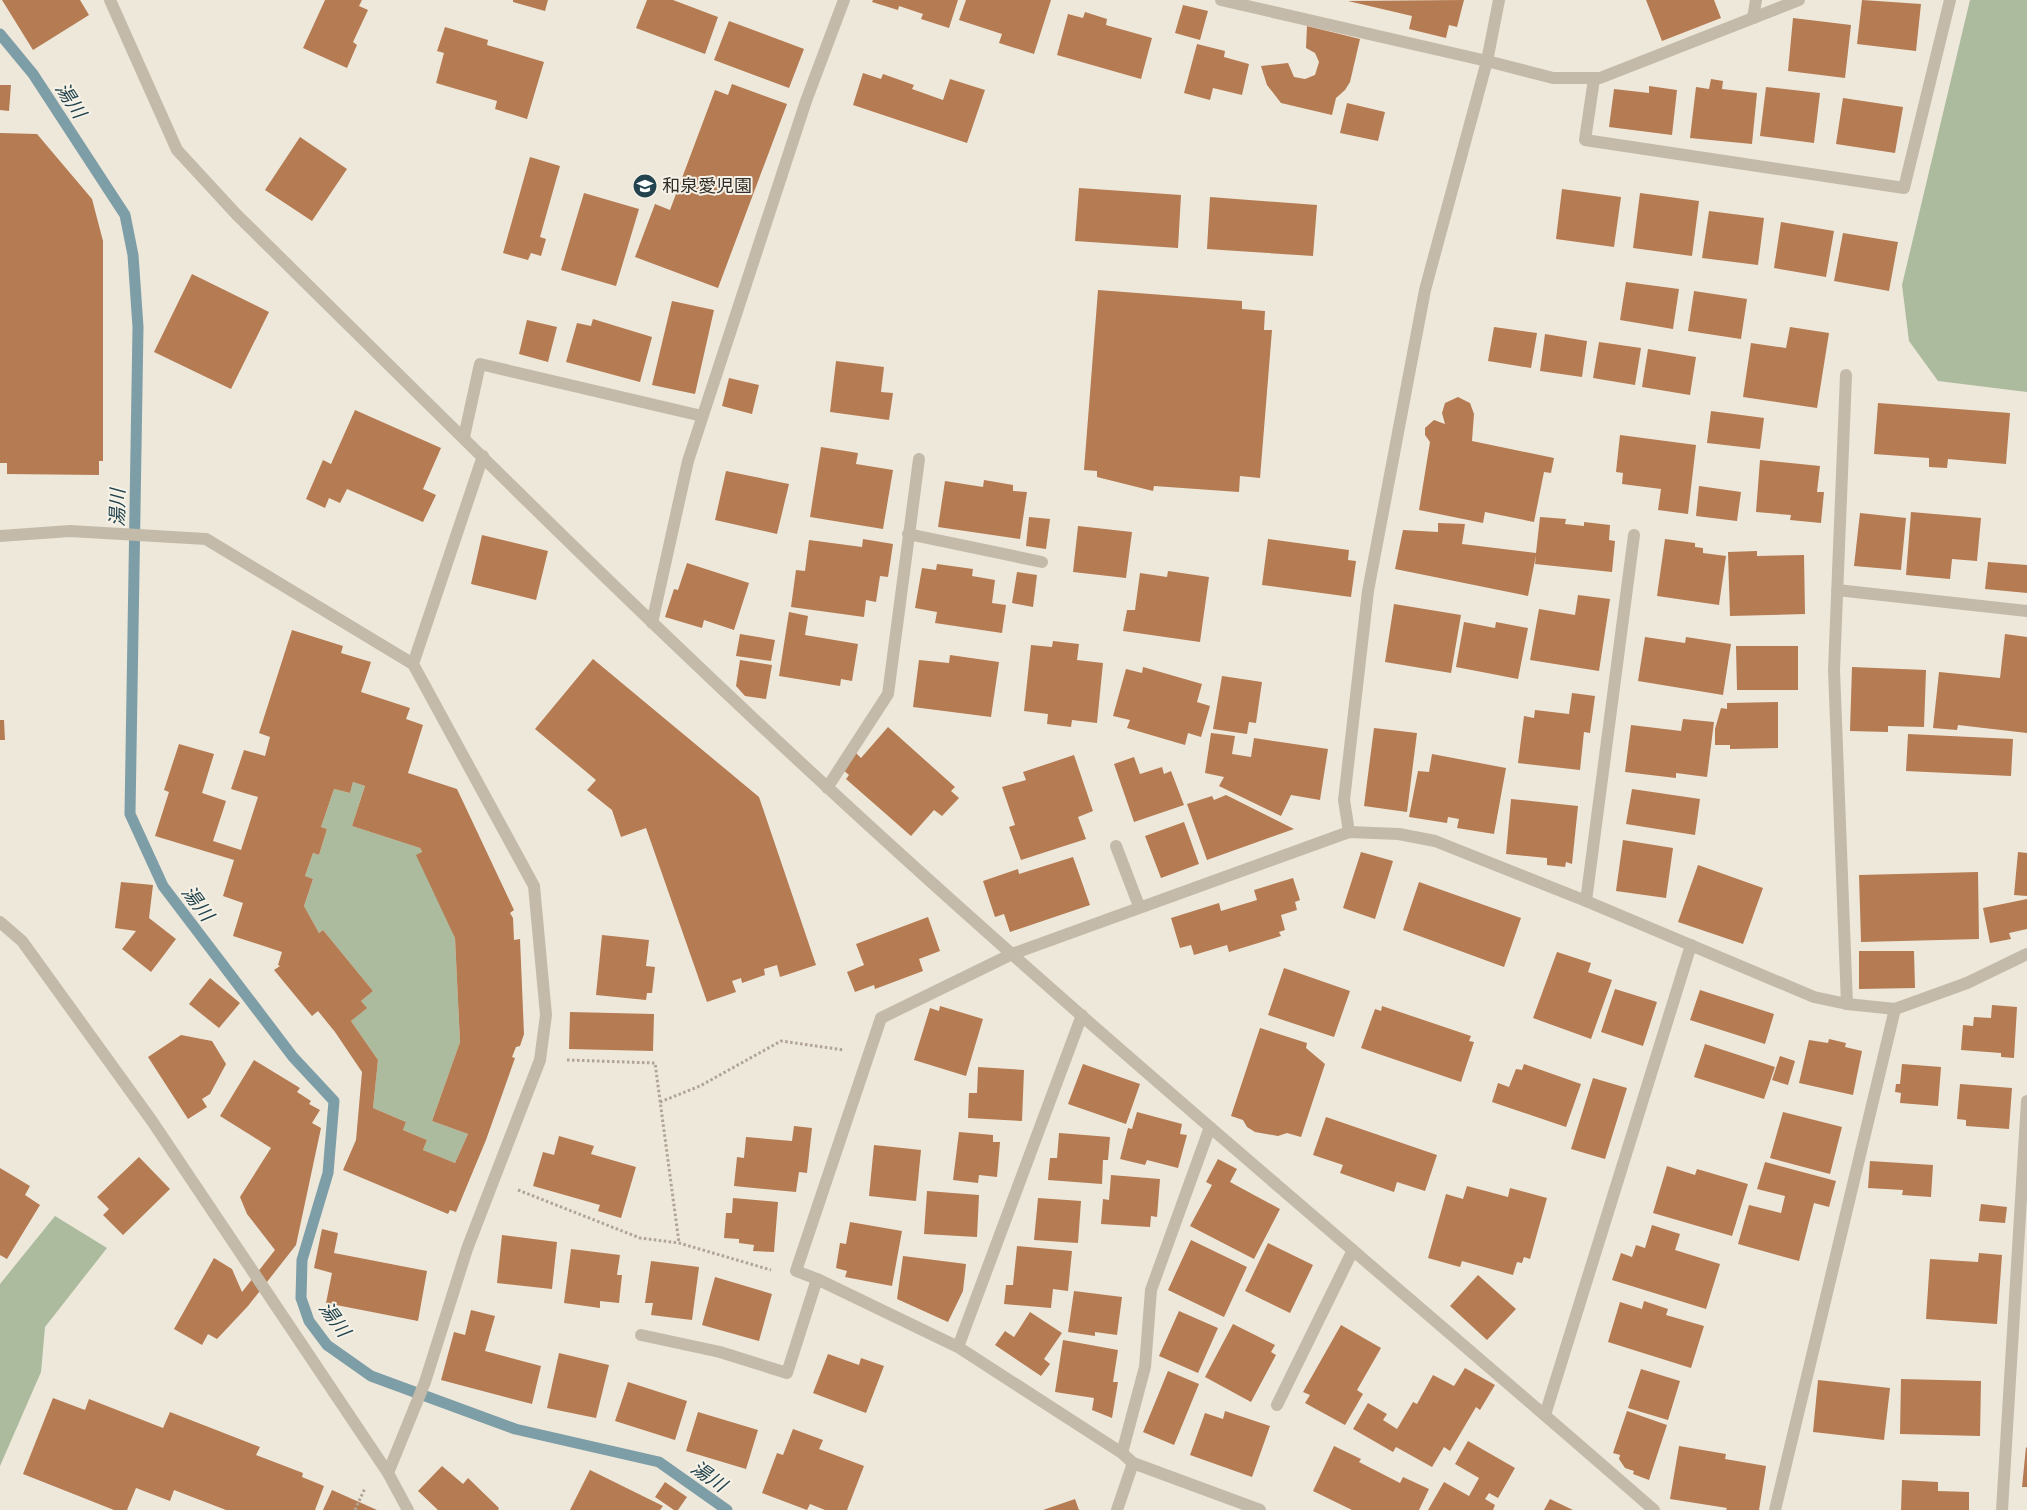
<svg xmlns="http://www.w3.org/2000/svg" width="2027" height="1510" viewBox="0 0 2027 1510" font-family="'Golos Text','Noto Sans JP',sans-serif">
<rect width="100%" height="100%" fill="#eee8db"/>
<path fill="#acbb9d" d="M1970 0H2027V392L1938 381 1909 341 1902 285Z
M353 782 365 786 352 826 420 848 455 938 460 1042 432 1121 468 1134 455 1163 423 1150 427 1140 403 1130 406 1122 373 1108 378 1060 351 1021 366 1008 361 1001 373 991 323 930 319 933 304 906 313 879 305 876 313 853 319 855 327 829 321 827 334 789 350 793Z
M55 1216 107 1248 45 1327 41 1372 0 1466V1284Z"/>
<g fill="none" stroke-linecap="round" stroke-linejoin="round">
<path stroke="#7e9ea7" stroke-width="11" d="M0 34 33 74 125 215 133 255 138 327 130 814 163 886 293 1057 334 1101 328 1173 302 1260 301 1298 309 1321 327 1345 371 1376 515 1429 659 1462 727 1510"/>
</g>
<path fill="#b57b52" fill-rule="evenodd" d="M2 0H80L89 15 33 50Z
M325 0H362L359 6 368 10 353 42 357 45 347 68 303 48Z
M513 0H548L545 11 513 2Z
M647 0H673L718 17 705 54 636 28Z
M873 0H958L949 28 921 19 923 14 899 6 898 10 872 2Z
M966 0H1051L1034 54 999 43 1002 34 959 20Z
M1464 0 1457 27 1449 25 1446 38 1409 29 1412 16 1348 1Z
M1646 0H1714L1721 18 1662 41Z
M1862 0 1921 4 1916 51 1857 44Z
M1183 5 1208 11 1200 40 1175 33Z
M1085 12 1107 19 1106 25 1152 38 1141 79 1057 55 1068 14 1083 18Z
M1793 18 1851 25 1845 78 1788 71Z
M729 21 804 49 789 88 714 60Z
M1307 26 1360 39 1350 82 1345 90 1336 98 1332 115 1281 103 1267 85 1261 66 1288 63 1294 77 1305 79 1315 75 1319 62 1315 53 1306 48Z
M445 27 488 40 487 45 544 62 527 119 495 109 497 101 436 83 444 53 437 51Z
M1197 44 1225 51 1224 57 1249 64 1242 95 1213 88 1210 100 1184 93Z
M863 73 881 79 883 74 914 85 912 89 943 100 950 79 985 90 967 143 853 105Z
M1711 79 1723 81 1722 89 1757 93 1752 144 1690 138 1696 87 1709 89Z
M732 84 787 104 718 288 635 257 655 204 670 210 715 90 728 95Z
M0 85H11L9 111 0 110Z
M1649 86 1677 90 1672 135 1609 127 1614 89 1649 93Z
M1766 87 1820 93 1814 143 1760 136Z
M1843 98 1903 107 1895 153 1836 144Z
M1347 103 1385 112 1378 141 1340 133Z
M0 133 37 134 92 199 103 241V461H99V475L7 474V463H0Z
M300 137 347 169 312 221 265 190Z
M530 157 560 166 540 237 546 239 541 256 531 253 528 260 503 253Z
M1079 188 1181 195 1178 248 1075 241Z
M1562 189 1621 197 1614 247 1556 239Z
M584 193 639 209 616 286 561 270Z
M1640 193 1699 201 1692 256 1633 248Z
M1210 197 1317 205 1313 256 1207 249Z
M1709 211 1764 218 1758 265 1702 258Z
M1781 222 1834 231 1826 277 1774 268Z
M1843 233 1898 242 1889 291 1834 281Z
M192 274 269 312 231 389 154 352Z
M1626 282 1679 289 1673 329 1620 320Z
M1098 290 1242 301V309L1265 311 1264 330H1272L1260 478 1240 476 1239 492 1154 486 1153 491 1097 477V471L1084 470Z
M1694 291 1747 299 1741 339 1688 331Z
M672 301 714 310 695 394 652 385Z
M593 319 652 337 640 382 566 362 577 323 591 326Z
M527 320 557 327 548 362 519 354Z
M1494 327 1537 333 1531 368 1488 361Z
M1790 327 1829 333 1817 408 1743 397 1751 343 1786 348Z
M1545 334 1587 341 1582 377 1540 371Z
M1599 342 1641 348 1635 385 1593 378Z
M1648 349 1696 357 1690 395 1642 387Z
M836 361 884 367 881 392 893 393 889 420 830 412Z
M729 378 759 385 752 414 722 406Z
M1458 397 1470 403 1474 414 1472 441 1554 458 1551 473 1544 472 1534 522 1485 512 1483 523 1419 510 1430 442 1425 435V428L1434 420 1445 424 1442 413 1445 403Z
M1878 403 2010 413 2006 464 1948 459 1947 468 1929 467V458L1874 454Z
M355 410 441 448 423 489 436 495 423 522 347 489 340 503 329 498 325 508 306 499 323 460 331 464Z
M1711 411 1764 418 1760 449 1707 443Z
M1620 435 1696 445 1688 514 1658 510 1661 489 1622 484 1623 473 1616 472Z
M821 447 858 453 856 464 893 470 883 529 810 517Z
M1760 460 1820 466 1817 492H1824L1821 523 1790 520 1791 515 1756 512Z
M726 471 789 484 777 534 715 520Z
M984 480 1013 485V491L1027 492 1020 539 938 527 945 481 983 487Z
M1699 486 1741 492 1737 521 1696 516Z
M1911 512 1981 518 1977 561 1952 559 1950 579 1906 575Z
M1860 513 1906 518 1901 570 1854 566Z
M1029 517 1050 519 1046 549 1026 546Z
M1540 517 1566 519 1565 524 1584 526V522L1610 525 1609 540 1615 541 1612 572 1535 564 1536 555 1528 596 1395 569 1403 530 1438 532V523L1465 524 1462 544 1536 553Z
M1078 526 1132 532 1126 578 1073 572Z
M482 535 548 551 536 600 471 584Z
M863 539 893 544 888 577 880 576 876 602 866 600 864 617 791 607 796 570 805 571 809 540 862 547Z
M1268 539 1349 550 1348 560 1356 561 1351 597 1262 585Z
M1665 539 1695 543V547L1703 548V553L1726 556 1719 605 1657 596Z
M1757 551V556L1804 555 1805 614 1730 616 1728 552Z
M1988 562 2027 565V593L1985 589Z
M687 563 749 583 734 630 704 620 702 628 665 617 674 589 678 590Z
M937 564 973 569 972 576 995 580 992 603 1006 605 1002 633 935 623 937 612 915 608 922 568 936 570Z
M1168 571 1209 577 1200 642 1123 631 1127 610H1135L1140 573 1167 577Z
M1017 572 1037 575 1033 607 1012 603Z
M1578 595 1610 599 1599 671 1530 660 1539 609 1575 615Z
M1394 604 1461 615 1451 673 1385 662Z
M789 612 808 616 805 635 858 644 852 681 841 679 840 686 779 676Z
M1464 622 1495 628 1496 622 1528 628 1518 679 1456 667Z
M292 630 343 646 341 653 371 662 361 692 410 708 406 719 423 725 408 773 457 789 514 910 510 913 513 918 514 940 520 939 524 1034 520 1046 516 1047 512 1057 515 1058 486 1140 456 1212 450 1210 448 1214 343 1170 356 1140 362 1072 335 1032 318 1011 312 1016 274 970 280 966 278 965 282 952 233 936 243 903 223 896 234 860 155 836 169 792 164 790 179 744 214 754 202 793 226 801 213 841 241 850 258 797 231 789 244 750 265 756 270 737 259 733ZM353 782 365 786 352 826 420 848 422 852 416 855 455 938 460 1042 432 1121 468 1134 455 1163 423 1150 427 1140 403 1130 406 1122 373 1108 378 1060 351 1021 367 1008 361 1001 373 991 323 930 319 933 304 906 313 879 305 876 313 853 319 855 327 829 321 827 334 789 350 793Z
M740 634 775 640 771 661 736 656Z
M2005 634 2027 637V733L1958 725 1957 730 1933 728 1939 672 2000 678Z
M1645 637 1685 643 1686 637 1731 644 1723 695 1638 681Z
M1053 641 1079 644 1077 660 1103 663 1097 723 1072 720 1071 727 1047 724 1048 714 1024 711 1031 645 1052 647Z
M1736 646H1798V690H1737Z
M950 655 999 662 991 717 913 707 919 660 949 663Z
M593 659 759 797 816 965 780 977 777 965 764 969 765 975 742 983 741 978 732 981 736 992 707 1002 646 828 621 837 612 810 587 790 596 780 535 729Z
M740 660 772 665 766 699 745 696 736 686Z
M1143 667 1202 684 1197 702 1210 706 1201 737 1188 733 1185 745 1127 728 1130 720 1113 716 1126 669 1142 673Z
M1852 667 1926 670 1924 727 1888 726V732L1850 731Z
M1222 676 1262 682 1256 723 1249 722 1247 734 1213 729Z
M1572 693 1595 696 1590 733 1584 732 1580 770 1518 763 1524 716 1534 718 1535 710 1569 714Z
M1778 702V748L1730 749V745H1715V729L1721 708 1727 709V703Z
M1683 719 1714 722 1707 777 1676 773V778L1625 772 1631 725 1681 731Z
M0 720H4L5 740H0Z
M888 727 955 787 951 791 959 798 942 816 934 810 911 836 846 779 849 775 842 769 856 753 861 758Z
M1374 728 1417 733 1407 812 1364 806Z
M1211 733 1235 736 1232 754 1251 757 1254 738 1328 749 1320 800 1291 795 1281 816 1219 786 1224 777 1205 773Z
M1908 734 2013 739 2011 776 1906 771Z
M1432 754 1506 768 1494 834 1457 828 1459 819 1448 817 1447 823 1409 817 1418 771 1429 772Z
M1074 755 1093 811 1078 817 1086 839 1021 860 1009 827 1015 825 1002 787 1026 780 1023 772Z
M1134 757 1140 774 1162 767 1164 774 1171 771 1184 805 1134 822 1114 764Z
M1632 789 1700 799 1695 835 1626 824Z
M1226 795 1294 829 1207 860 1187 804 1212 796 1214 800Z
M1511 799 1578 806 1572 864 1566 862 1565 867 1547 865V858L1506 854Z
M1184 822 1199 864 1161 878 1145 836Z
M1623 840 1673 848 1666 898 1616 891Z
M1361 852 1393 861 1375 919 1343 908Z
M2018 852 2027 853V896L2014 895Z
M1073 857 1090 905 1010 932 1004 914 995 917 983 881 1018 869 1019 874Z
M1698 865 1763 888 1743 944 1678 922Z
M1978 872 1979 939 1861 942 1859 875Z
M1293 878 1300 900 1295 902 1297 910 1281 915 1285 930 1279 932 1281 936 1229 952 1227 945 1194 955 1191 945 1180 948 1171 918 1219 903 1221 911 1257 900 1254 890Z
M121 882 153 885 149 918 176 939 151 972 122 949 136 931 115 928Z
M1419 882 1521 918 1504 967 1403 930Z
M2027 899V929L2009 933 2011 939 1990 943 1983 908Z
M928 917 940 951 919 959 923 971 875 989 874 985 855 992 847 972 864 965 856 944Z
M602 935 649 940 646 966 655 967 652 993H647L646 1000 596 995Z
M1859 951H1914L1915 988 1859 989Z
M1557 952 1591 963 1588 972 1612 980 1591 1039 1533 1018Z
M1284 968 1350 991 1334 1037 1268 1015Z
M210 978 240 1003 219 1028 189 1004Z
M1615 989 1657 1002 1643 1046 1601 1032Z
M1700 990 1774 1014 1765 1044 1690 1020Z
M1992 1005 2017 1007 2014 1058 2001 1057V1053L1961 1050 1963 1025 1973 1026 1974 1017 1991 1018Z
M940 1006 983 1019 966 1076 914 1060 930 1008 939 1011Z
M1382 1006 1471 1036 1469 1041 1474 1042 1461 1082 1361 1048 1375 1009 1381 1011Z
M570 1012 654 1014 653 1051 569 1049Z
M1260 1028 1307 1043 1306 1048 1325 1064 1301 1137 1287 1133 1278 1136 1255 1132 1247 1127 1243 1120 1231 1116Z
M181 1035 212 1041 226 1064 210 1094 202 1099 207 1107 188 1119 148 1057Z
M1829 1039 1846 1043 1845 1047 1862 1051 1853 1095 1799 1083 1809 1040 1828 1043Z
M1705 1044 1775 1067 1764 1099 1694 1077Z
M1780 1056 1795 1061 1788 1085 1772 1080Z
M254 1060 300 1088 297 1092 311 1101 309 1104 320 1110 312 1123 321 1128 296 1245 248 1306 217 1339 208 1334 202 1345 174 1329 214 1258 232 1269 242 1292 275 1250 247 1214 240 1197 271 1148 220 1116Z
M1083 1064 1140 1084 1126 1124 1068 1104Z
M1524 1064 1581 1084 1566 1127 1492 1102 1498 1083 1509 1087 1516 1069 1522 1070Z
M1902 1064 1941 1067 1938 1106 1900 1103 1901 1093 1895 1092 1896 1084H1900Z
M978 1067 1024 1070 1022 1121 968 1118 969 1093H977Z
M1593 1078 1627 1088 1605 1159 1571 1149Z
M1960 1084 2012 1088 2009 1129 1966 1126V1120L1957 1119Z
M1137 1112 1182 1124 1180 1134 1187 1135 1178 1168 1147 1160 1145 1165 1120 1159 1128 1128 1132 1129Z
M1783 1112 1842 1127 1830 1174 1770 1158Z
M1326 1117 1437 1155 1425 1191 1397 1182 1394 1192 1340 1173 1343 1165 1313 1155Z
M794 1126 812 1128 807 1173 799 1172 796 1192 734 1186 737 1157 744 1158 746 1137 792 1141Z
M959 1132 993 1135V1142H1000L997 1177 979 1175 978 1183 953 1180Z
M1059 1133 1110 1137 1108 1160H1103L1102 1184 1048 1180 1050 1158H1057Z
M559 1136 594 1146 591 1154 636 1167 621 1218 598 1211 600 1205 533 1186 543 1152 554 1155Z
M874 1145 921 1150 916 1201 869 1196Z
M139 1157 170 1189 123 1235 103 1215 109 1209 97 1197Z
M1218 1159 1237 1169 1230 1182 1280 1209 1254 1259 1190 1226 1212 1185 1206 1182Z
M1870 1161 1933 1165 1931 1197 1902 1195 1903 1190 1868 1188Z
M1765 1162 1836 1181 1829 1207 1814 1203 1799 1261 1738 1244 1749 1205 1781 1213 1785 1196 1757 1189Z
M1667 1166 1695 1175 1697 1169 1748 1184 1732 1236 1653 1213Z
M0 1168 30 1186 25 1195 40 1205 7 1259 0 1255Z
M1111 1175 1160 1179 1157 1217 1151 1216 1150 1227 1101 1224 1103 1199 1109 1200Z
M1467 1186 1508 1197 1510 1188 1547 1198 1530 1259 1524 1257 1522 1263 1517 1262 1513 1275 1462 1261 1460 1267 1428 1258 1446 1194 1463 1199Z
M927 1191 979 1195 977 1237 924 1234Z
M733 1198 778 1202 774 1252 753 1251 754 1245 739 1243V1239L724 1238 726 1213H732Z
M1038 1198 1081 1201 1078 1243 1034 1240Z
M1981 1204 2007 1207 2005 1223 1979 1221Z
M850 1222 902 1231 892 1286 845 1277 847 1271 836 1268 840 1243 846 1244Z
M1652 1225 1680 1234 1675 1250 1720 1264 1706 1309 1612 1280 1621 1253 1632 1257 1636 1245 1645 1248Z
M322 1229 338 1233 334 1253 427 1271 418 1321 326 1303 332 1273 314 1268Z
M502 1235 557 1242 552 1289 497 1283Z
M1191 1240 1247 1267 1224 1317 1168 1290Z
M1268 1243 1313 1265 1290 1313 1245 1291Z
M1017 1246 1072 1251 1068 1291 1053 1289 1051 1308 1004 1304 1006 1285H1013Z
M571 1249 620 1255 617 1275H622L619 1303 600 1301V1308L564 1303Z
M1979 1253 2002 1255 1997 1324 1926 1319 1930 1259 1978 1262Z
M903 1256 966 1264 963 1291 948 1322 897 1299Z
M651 1261 699 1267 692 1320 651 1315 653 1303H645Z
M1478 1275 1516 1309 1487 1340 1450 1306Z
M715 1277 772 1294 759 1341 702 1325Z
M1074 1291 1122 1297 1117 1335 1095 1332V1336L1068 1332Z
M1644 1301 1668 1309 1666 1315 1704 1326 1691 1368 1608 1342 1620 1302 1642 1309Z
M471 1310 495 1316 485 1351 541 1366 532 1404 441 1380 454 1332 465 1335Z
M1179 1311 1218 1328 1198 1373 1159 1356Z
M1030 1312 1062 1333 1044 1359 1050 1364 1041 1376 995 1345 1005 1331 1014 1337Z
M1233 1324 1275 1345 1271 1352 1276 1355 1251 1402 1205 1377Z
M1341 1325 1381 1348 1357 1390 1363 1394 1345 1425 1305 1403 1310 1395 1303 1392Z
M1063 1340 1118 1350 1113 1382H1118L1112 1418 1092 1410 1094 1398 1055 1392Z
M559 1353 609 1365 596 1418 547 1408Z
M828 1354 859 1365 861 1358 884 1366 866 1413 813 1393Z
M1465 1368 1495 1385 1480 1410 1476 1407 1450 1451 1444 1447 1432 1467 1396 1447 1393 1452 1353 1429 1368 1403 1387 1414 1383 1420 1397 1429 1413 1402 1417 1404 1433 1375 1454 1386Z
M1641 1369 1680 1381 1668 1420 1628 1408Z
M1168 1371 1199 1384 1174 1445 1143 1432Z
M1901 1379 1981 1381 1980 1436 1900 1434Z
M1818 1380 1890 1388 1884 1440 1813 1432Z
M628 1382 687 1401 675 1440 615 1421Z
M53 1398 85 1410 89 1399 163 1428 170 1412 260 1447 256 1455 303 1473 302 1477 324 1486 315 1510H226L174 1490 170 1501 136 1488 127 1510H114L23 1474Z
M1225 1411 1270 1426 1252 1477 1190 1455 1205 1413 1223 1419Z
M1627 1411 1667 1425 1649 1480 1633 1474 1634 1471 1625 1468 1619 1459 1620 1455 1613 1453Z
M698 1412 758 1430 746 1469 686 1451Z
M793 1429 823 1440 819 1449 864 1466 847 1510H825L810 1504 807 1510 762 1493 777 1453 783 1455Z
M1468 1441 1515 1468 1498 1498 1489 1493 1485 1499 1495 1505 1493 1510H1428L1444 1482 1469 1496 1479 1478 1455 1464Z
M1334 1446 1361 1459 1359 1462 1400 1483 1403 1477 1429 1489 1419 1510H1352L1313 1491Z
M1679 1446 1726 1454 1725 1459 1766 1466 1759 1510H1726L1727 1508 1670 1499Z
M2026 1447 2027 1448V1487H2022Z
M442 1466 463 1484 468 1478 499 1508 498 1510H438L418 1491Z
M590 1470 663 1506 660 1510H570Z
M1902 1480 1938 1482V1491L1969 1492V1510H1901Z
M665 1482 687 1497 678 1510H674L655 1497Z
M332 1490 377 1510H323Z
M1075 1499 1079 1510H1043Z
M1550 1499 1573 1510H1544Z"/>
<g fill="none" stroke-linecap="round" stroke-linejoin="round">
<path stroke="#b0a594" stroke-width="3" stroke-dasharray="2.5 2.5" stroke-linecap="butt" d="M567 1060 655 1063 679 1243
M660 1102 700 1086 781 1041 844 1050
M518 1190 640 1238 679 1243 771 1270
M355 1510 365 1488"/>
<path stroke="#c4baa9" stroke-width="12" d="M110 0 177 150 237 215C432 407 625 601 826 786 1095 1035 1378 1269 1654 1510
M1221 0 1487 61
M1753 18 1756 0
M1846 375 1834 670 1847 1004
M464 437 480 364 702 416
M908 534 1042 562
M0 536 70 531 206 539 413 664
M1837 590 2027 611
M652 623 688 461 806 101 844 0
M827 788 888 694 919 459
M1586 901 1634 535
M881 1018 1012 954
M817 1279 958 1347 1122 1453 1133 1463 1260 1510
M958 1347 1082 1015
M1277 1405 1353 1250
M1545 1415 1691 945
M1122 1453 1145 1367 1151 1290 1210 1127
M388 1473 425 1382 467 1249 540 1060 546 1015 534 886 413 664 483 456
M1117 1510 1133 1463
M1775 1510 1895 1009
M2002 1510 2027 1101"/>
<path stroke="#c4baa9" stroke-width="12" d="M1499 0 1487 61 1425 290 1368 591 1344 800 1349 832 1399 834 1435 841 1586 901 1814 997 1847 1004 1895 1009 1967 983 2027 954
M1487 61 1553 78H1600L1799 0
M1594 79 1585 140 1904 188 1950 0
M1116 846 1139 906
M0 922 22 941 152 1121 388 1473 408 1510
M1012 954 1349 832
M641 1335 720 1352 787 1373 817 1279 796 1271 881 1018"/>
</g>
<defs>
<symbol id="school-disc" viewBox="-11 -11 22 22"><circle r="9.5" fill="#23444e" stroke="#f6f2e7"/><path d="M0-5L7-2L0 1L-7-2ZM-4 1L0 2.5L4 1V4Q0 6-4 4Z" fill="#fff"/></symbol>
</defs>
<g fill-rule="evenodd">
<use href="#school-disc" x="631" y="172" width="28" height="28"/>
</g>
<g text-anchor="middle" stroke-width="4" stroke-linejoin="round" paint-order="stroke">
<g font-size="18" fill="#322d28" stroke="#f6f2e7" text-anchor="start">
<text x="662" y="192">和泉愛児園</text>
</g>
<g font-size="19" font-style="italic" fill="#23444e" stroke="#f6f2e7">
<text transform="translate(71 100) rotate(57)" y="7">湯川</text>
<text transform="translate(117 508) rotate(-89)" y="7">湯川</text>
<text transform="translate(198 903) rotate(53)" y="7">湯川</text>
<text transform="translate(335 1319) rotate(54)" y="7">湯川</text>
<text transform="translate(709 1476) rotate(35)" y="7">湯川</text>
</g>
</g>
</svg>
